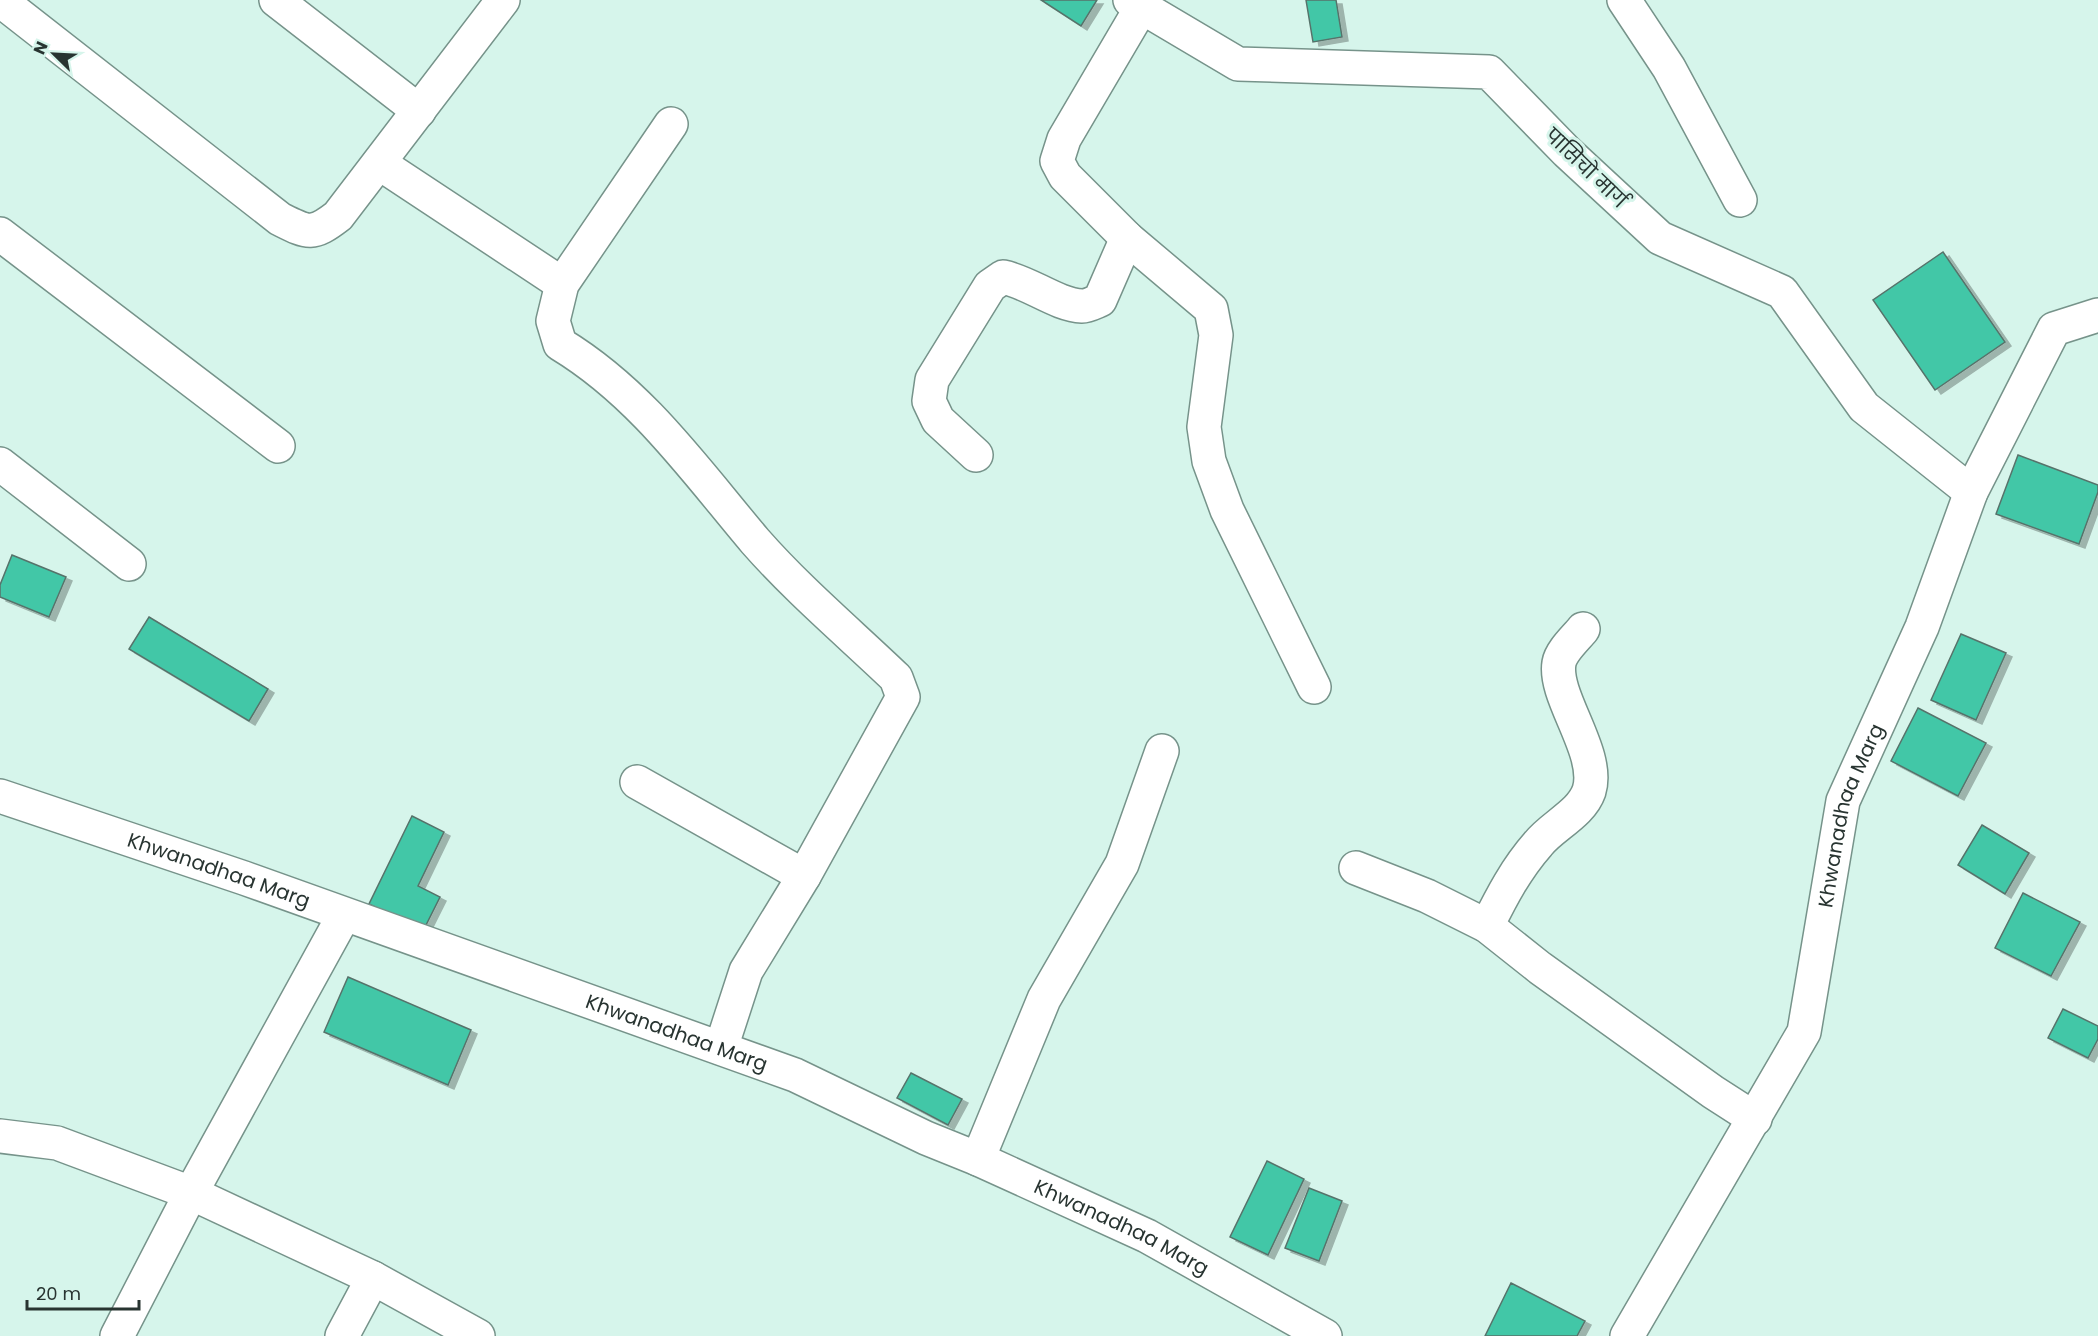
<svg xmlns="http://www.w3.org/2000/svg" width="2098" height="1336" viewBox="0 0 2098 1336" font-family="Poppins,'Noto Sans Devanagari',sans-serif">
<defs>
<filter id="shadow"><feDropShadow dx="6" dy="4" stdDeviation="0" flood-color="#0004"/></filter>
</defs>
<rect width="100%" height="100%" fill="#d6f5eb"/>
<path fill="#42c7a7" stroke="#57736b" stroke-width="1.5" filter="url(#shadow)" d="M1041 0H1097L1081 26Z
M1306 0H1336L1342 37 1313 42Z
M1943 252 2005 342 1935 390 1873 300Z
M2018 455 2098 485V492L2079 544 1996 514Z
M12 555 66 577 49 617 0 597V585Z
M149 617 268 689 249 721 129 649Z
M1961 634 2006 653 1976 720 1931 700Z
M1918 708 1986 743 1958 796 1891 761Z
M412 816 444 832 418 886 440 897 423 931 369 904Z
M1982 825 2029 853 2005 894 1958 865Z
M2023 893 2080 922 2051 976 1995 948Z
M348 977 471 1030 448 1085 324 1032Z
M2063 1009 2098 1026V1039L2088 1058 2048 1038Z
M911 1073 962 1099 948 1125 897 1098Z
M1267 1161 1304 1179 1268 1255 1230 1237Z
M1309 1188 1342 1201 1319 1261 1285 1248Z
M1511 1283 1585 1321 1577 1336H1485Z"/>
<g fill="none" stroke-linecap="round" stroke-linejoin="round">
<defs>
<g id="minor">
<path d="M0 0 280 219C308 233 312 236 338 216L503 0"/>
<path d="M276 0 419 111"/>
<path d="M1130 0 1238 64 1489 72 1567 152 1660 238 1782 292 1864 407 1971 492"/>
<path d="M1624 0 1669 68 1740 200"/>
<path d="M1141 8 1064 139 1057 161 1065 176 1127 238 1211 309 1216 335 1204 427 1209 461 1227 510 1314 687"/>
<path d="M671 124 562 284 553 321 560 344C641 393 695 470 755 541 798 590 849 633 896 678L903 697 804 876 746 971 721 1048"/>
<path d="M379 163 562 284"/>
<path d="M0 234 278 446"/>
<path d="M976 455 938 420 929 401 932 380 990 286 1003 277C1029 282 1057 305 1082 306 1088 306 1095 302 1100 300L1127 238"/>
<path d="M0 464 129 564"/>
<path d="M637 782 804 876"/>
<path id="s1" d="M0 796 244 878 795 1075 926 1138 978 1159 1147 1236 1325 1336"/>
<path d="M1356 868 1427 896 1487 926 1540 968 1713 1092 1755 1119"/>
<path d="M1487 926C1502 896 1516 869 1538 844 1552 826 1581 814 1589 791 1601 753 1553 697 1559 663 1561 651 1576 638 1583 629"/>
<path d="M0 1136 57 1143 191 1193 373 1278 478 1336"/>
<path d="M978 1159 1044 999 1122 864 1162 751"/>
<path d="M117 1336 191 1193 344 915"/>
<path d="M342 1336 373 1278"/>
<path id="s2" d="M1627 1336 1804 1032 1843 801 1922 627 1971 492 2054 329 2098 315"/>
</g>
</defs>
<use href="#minor" stroke="#76938a" stroke-width="36"/>
<use href="#minor" stroke="#fff" stroke-width="33"/>
</g>
<g text-anchor="middle" stroke-width="6" stroke-linejoin="round" paint-order="stroke">
<g font-size="20" fill="#283431" stroke="#d6f5eb">
<text transform="translate(1586 168) rotate(44)" y="7">पासिचो मार्ग</text>
<text dy="7" stroke="none"><textPath href="#s2" startOffset="574">Khwanadhaa Marg</textPath></text>
<text dy="7" stroke="none"><textPath href="#s1" startOffset="231">Khwanadhaa Marg</textPath></text>
<text dy="7" stroke="none"><textPath href="#s1" startOffset="717">Khwanadhaa Marg</textPath></text>
<text dy="7" stroke="none"><textPath href="#s1" startOffset="1203">Khwanadhaa Marg</textPath></text>
</g>
</g>
<g transform="translate(54 54) rotate(294)" stroke="#d6f5eb" stroke-width="4.5" paint-order="stroke">
<path d="M0-4.5L10 22L0 15L-10 22Z" fill="#283431"/>
<text y="-9" font-size="16" font-weight="bold" text-anchor="middle" fill="#283431">N</text>
</g>
<path d="M27 1300v9h112v-9" fill="none" stroke="#283431" stroke-width="3"/>
<text x="36" y="1300" font-size="18" fill="#283431" stroke="#d6f5eb" stroke-width="4.5" paint-order="stroke">20 m</text>
</svg>
